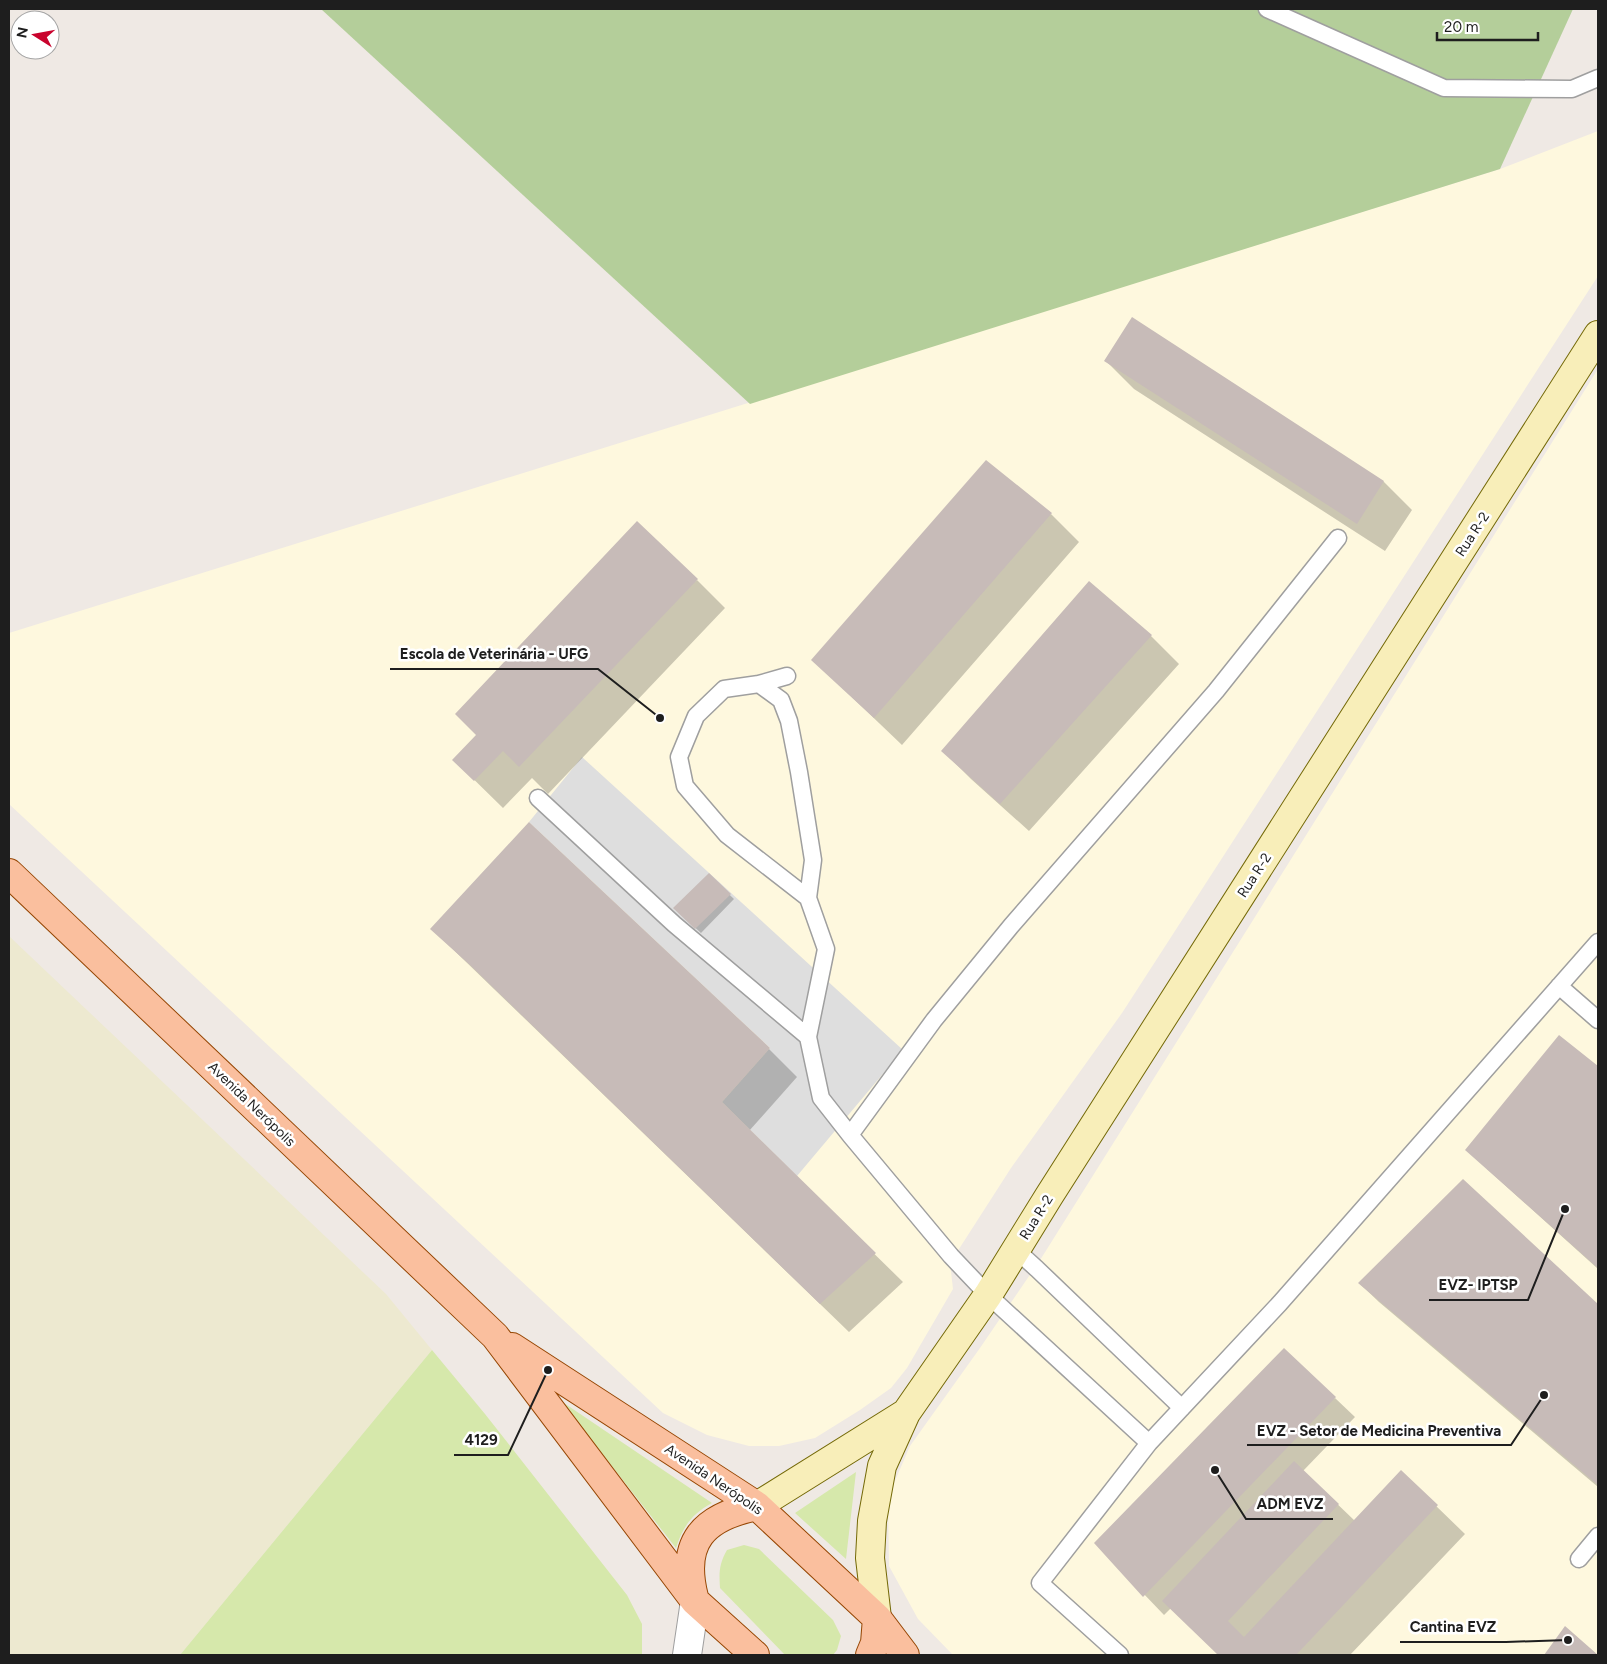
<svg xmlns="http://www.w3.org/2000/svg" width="1607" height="1664" viewBox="0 0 1607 1664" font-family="Figtree,sans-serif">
<rect width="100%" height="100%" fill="#efe9e4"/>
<path fill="#fef8de" d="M1598 131V276L1122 1013 1011 1168 950 1263 953 1289 907 1368 891 1388 860 1410 815 1438 779 1446H749L707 1435 663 1413 9 804V633L1500 169Z
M1598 369V1655H953L918 1619 889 1566 888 1497 910 1446 980 1348 1042 1257Z"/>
<path fill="#ede9d0" d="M9 936 386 1294 432 1350 180 1655H9Z"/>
<path fill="#d6e8ab" d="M432 1350 485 1414 627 1595 642 1624V1655H180Z
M561 1401 712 1503C692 1514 683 1526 676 1548Z
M856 1472 846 1559 795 1513Z
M744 1545 759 1549 833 1620 841 1636 837 1650 833 1655H785L720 1588C719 1573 719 1564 727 1550Z"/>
<path fill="#b4ce9a" d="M321 9H1573L1500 169 750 404Z"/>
<path fill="#dedede" d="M582 757 903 1050 797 1176 722 1102 770 1048 529 822Z"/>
<path fill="#0003" d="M1132 319 1384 482 1412 510 1385 551 1134 389 1106 361Z
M1051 514 1079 542 902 745 813 660Z
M697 580 725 608 548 794 532 778 503 808 454 760 477 735Z
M1089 583 1151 636 1179 664 1029 831 971 779 943 751Z
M709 875 734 899 701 933 674 908Z
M432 929 769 1049 797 1077 749 1131 903 1282 849 1332Z
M1559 1036 1598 1068V1269L1487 1169Z
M1463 1181 1598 1306V1487L1379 1302 1359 1283Z
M1335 1398 1355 1417 1303 1471 1355 1521 1401 1472 1465 1534 1350 1655H1219L1171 1608 1164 1615 1095 1543Z
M1565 1627 1597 1655H1545Z"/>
<path fill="#c7bbb8" d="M1132 317 1384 481 1357 524 1104 361Z
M986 460 1052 513 874 718 811 660Z
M637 521 698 579 519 767 503 751 474 781 452 760 476 735 455 714Z
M1089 581 1152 635 1000 804 941 751Z
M529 822 770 1048 722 1102 876 1253 820 1304 470 965 430 929Z
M709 873 731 894 695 929 673 908Z
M1559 1035 1598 1066V1268L1465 1150Z
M1463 1179 1598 1304V1485L1358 1283Z
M1284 1348 1336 1397 1143 1597 1094 1543Z
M1294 1461 1339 1504 1228 1621 1244 1637 1401 1470 1438 1505 1296 1655H1218L1162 1601Z
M1565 1626 1598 1655H1544Z"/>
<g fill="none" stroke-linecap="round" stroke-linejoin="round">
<defs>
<path id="lane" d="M1267 9 1444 88 1572 89 1598 78
M787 676 759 684 724 689 696 716 679 757 685 786 727 835 808 898 826 949 808 1037
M759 684 781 700 789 721 799 772 813 860 808 898
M538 798 674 924 808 1037 821 1098 850 1135
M1559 986 1598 1020
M1015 1249 1037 1269 1182 1408
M1149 1443 988 1295 951 1256 850 1135 934 1020 1011 926 1216 691 1338 538
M1579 1559 1598 1536
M1120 1655 1040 1583 1149 1443 1280 1303 1598 942"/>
<path id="street" d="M687 1655 695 1601"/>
<path id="secondary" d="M757 1506 906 1413
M877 1618 870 1558 872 1521 882 1466 906 1413 988 1295 1049 1196 1598 335"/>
<path id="primary" d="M9 873 495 1336 695 1601 755 1655
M512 1347 757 1506 877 1618 905 1655
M694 1597C680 1542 703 1517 757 1506
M870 1655 875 1643 877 1618"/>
</defs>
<use href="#lane" stroke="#9f9f9f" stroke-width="19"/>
<use href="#street" stroke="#9f9f9f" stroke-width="30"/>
<use href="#secondary" stroke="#746907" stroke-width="30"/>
<use href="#primary" stroke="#964603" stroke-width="30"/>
<use href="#lane" stroke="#fff" stroke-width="16"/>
<use href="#street" stroke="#fff" stroke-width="28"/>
<use href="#secondary" stroke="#f8eeb9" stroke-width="28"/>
<use href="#primary" stroke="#fabf9e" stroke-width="28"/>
</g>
<g text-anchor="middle" stroke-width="5" stroke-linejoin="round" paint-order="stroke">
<g font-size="14" fill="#1e1e1e" stroke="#fff">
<text transform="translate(1472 534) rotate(-57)" y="5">Rua R-2</text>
<text transform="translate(1254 875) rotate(-57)" y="5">Rua R-2</text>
<text transform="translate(252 1104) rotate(44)" y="5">Avenida Nerópolis</text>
<text transform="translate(1036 1217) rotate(-58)" y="5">Rua R-2</text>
<text transform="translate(714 1479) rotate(34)" y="5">Avenida Nerópolis</text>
</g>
</g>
<path fill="none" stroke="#1e1e1e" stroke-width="2" d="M660 718L598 669H390M1565 1209L1528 1300H1429M1544 1395L1511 1445H1247M548 1370L508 1455H454M1215 1470L1246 1519H1333M1568 1640L1506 1642H1400"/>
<g fill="#1e1e1e" stroke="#fff" stroke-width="2">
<circle cx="660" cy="718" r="5"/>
<circle cx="1565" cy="1209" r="5"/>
<circle cx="1544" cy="1395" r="5"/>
<circle cx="548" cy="1370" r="5"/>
<circle cx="1215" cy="1470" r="5"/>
<circle cx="1568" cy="1640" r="5"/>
</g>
<g font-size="15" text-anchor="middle" font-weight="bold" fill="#1e1e1e" stroke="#fff" stroke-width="5" stroke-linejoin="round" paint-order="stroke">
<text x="494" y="659">Escola de Veterinária - UFG</text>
<text x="1478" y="1290">EVZ- IPTSP</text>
<text x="1379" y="1436">EVZ - Setor de Medicina Preventiva</text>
<text x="481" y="1445">4129</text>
<text x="1290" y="1509">ADM EVZ</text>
<text x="1453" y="1632">Cantina EVZ</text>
</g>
<rect width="1607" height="1664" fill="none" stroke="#1e1e1e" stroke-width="20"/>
<g transform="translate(35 35) rotate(281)"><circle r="24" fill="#ffffff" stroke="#a5a5a5"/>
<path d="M0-4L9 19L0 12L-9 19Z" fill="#c9032d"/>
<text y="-8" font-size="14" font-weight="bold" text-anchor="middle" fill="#1e1e1e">N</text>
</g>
<path d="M1437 32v8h101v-8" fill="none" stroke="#1e1e1e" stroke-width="2.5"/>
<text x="1444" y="32" font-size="15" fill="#1e1e1e" stroke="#ffffff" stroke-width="4" paint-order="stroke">20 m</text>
</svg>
